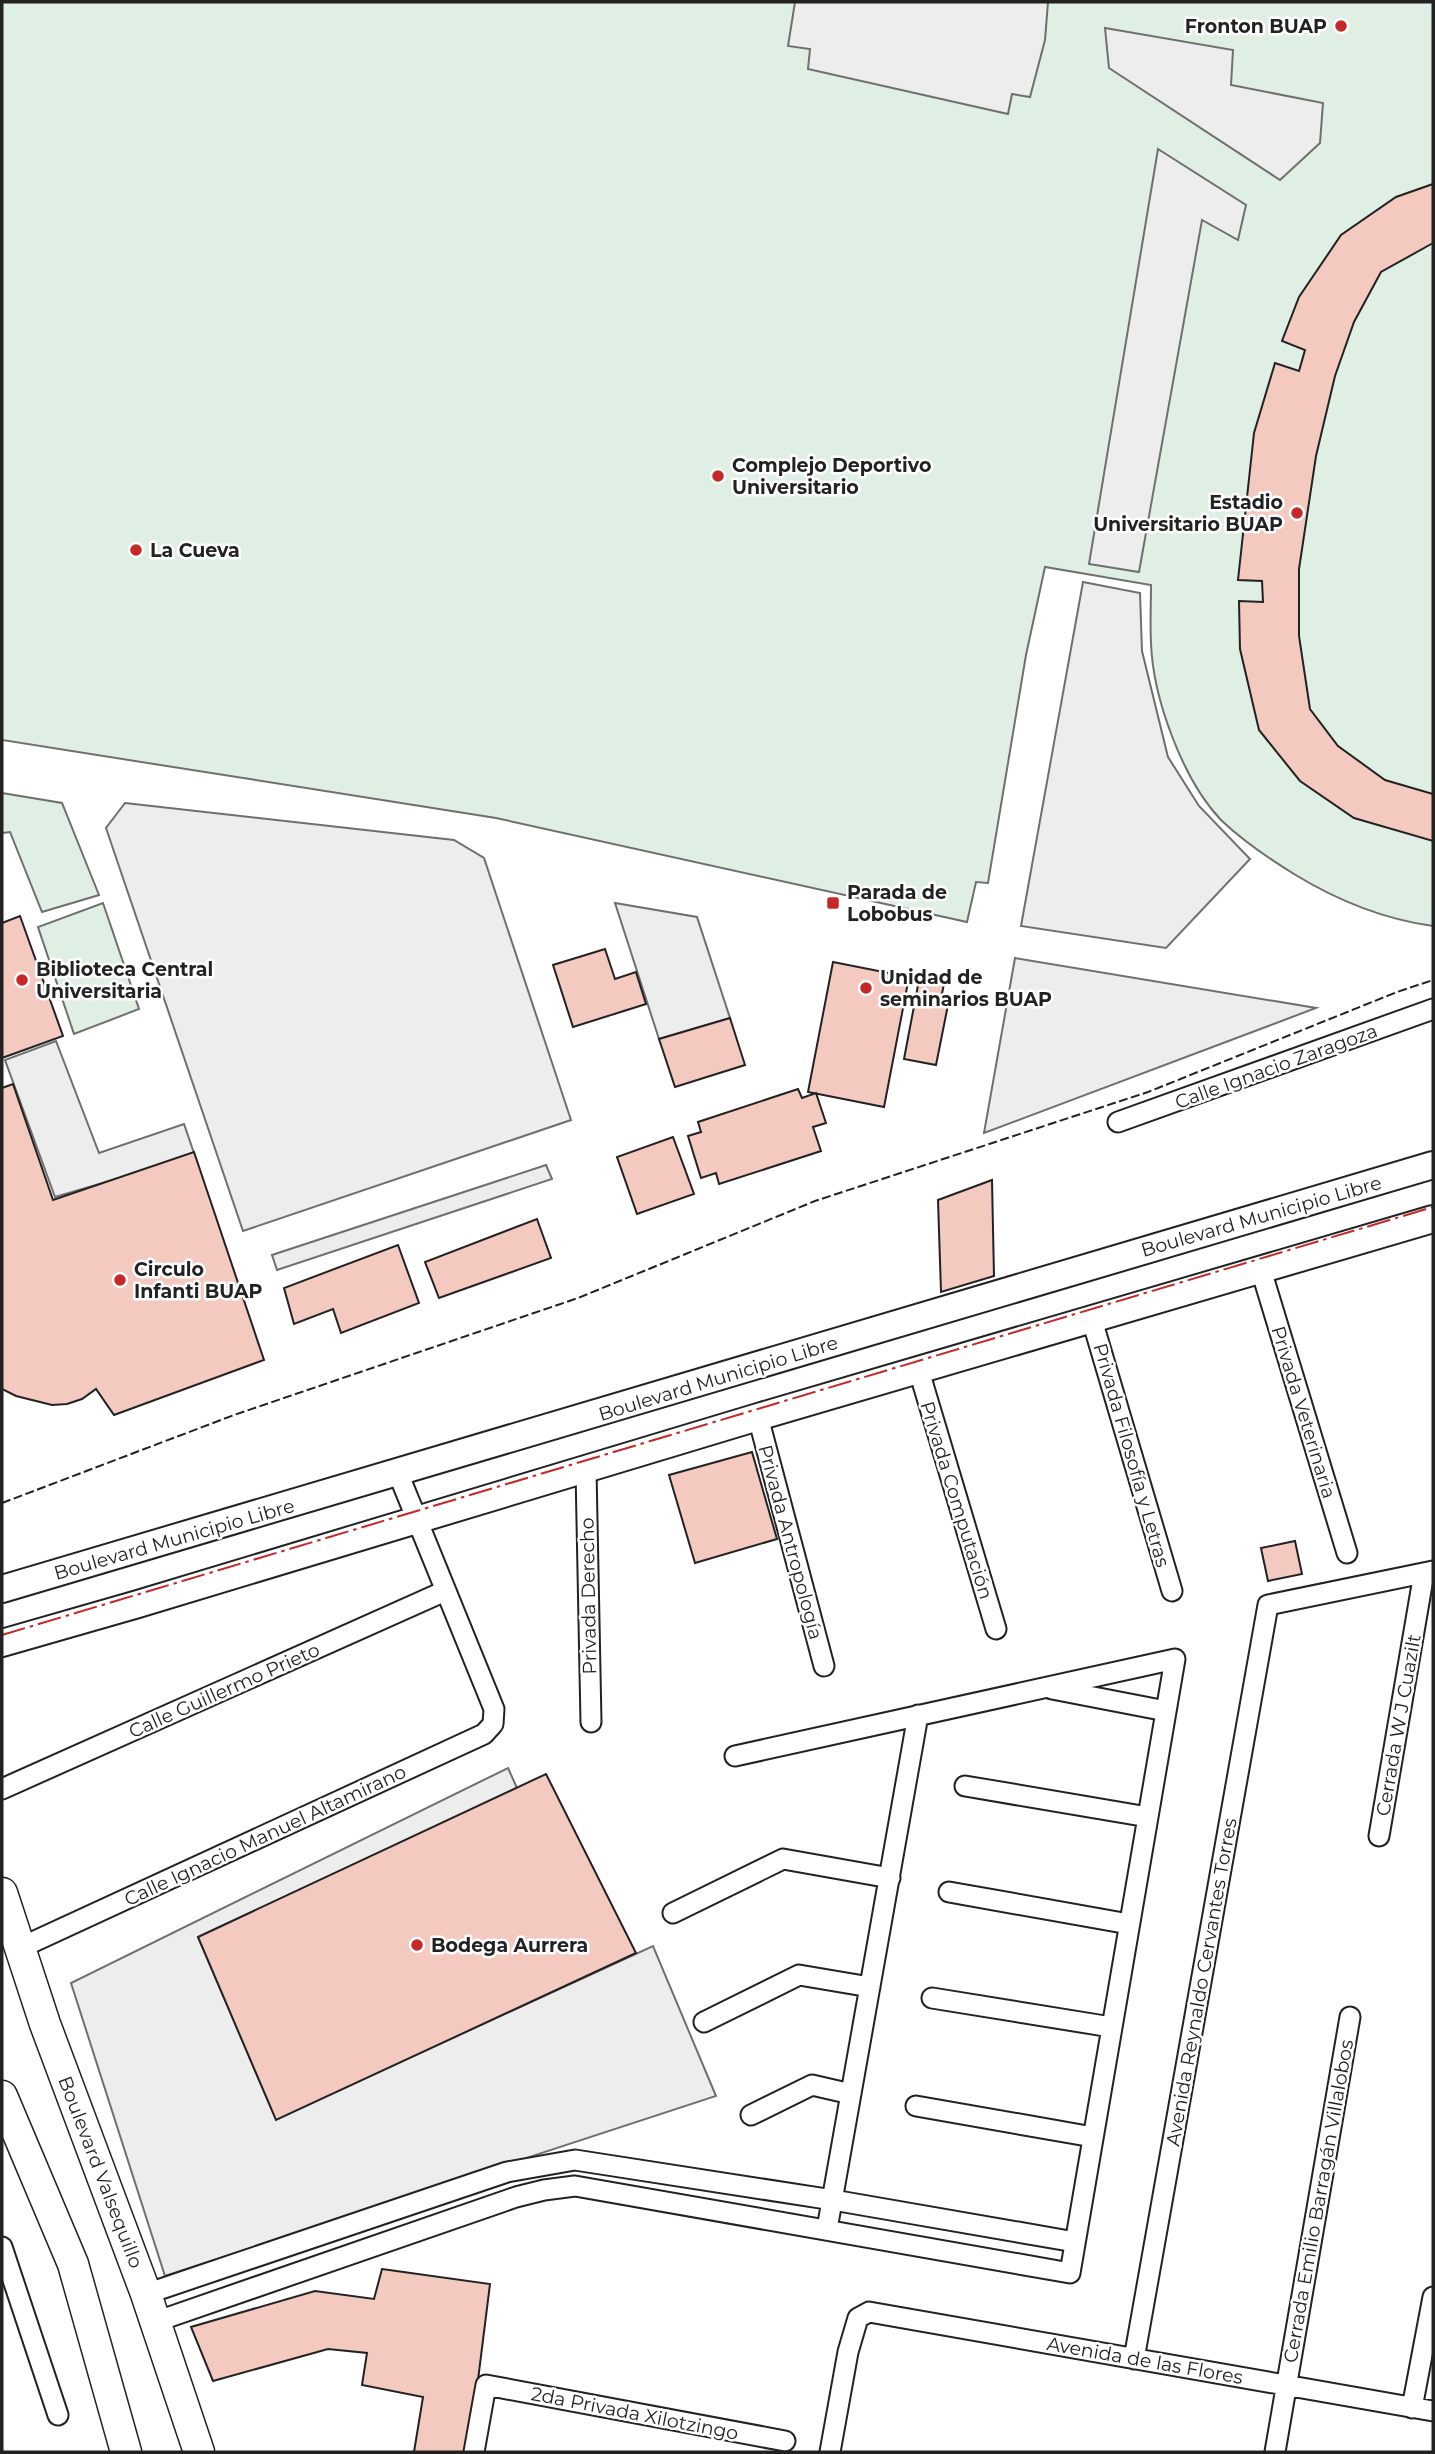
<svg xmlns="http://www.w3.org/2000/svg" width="1435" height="2454" viewBox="0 0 1435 2454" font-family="Montserrat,sans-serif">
<rect width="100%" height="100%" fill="#fff"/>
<path fill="#e0efe3" stroke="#6f6f6f" stroke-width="2" d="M2 2H1433V926C1382 919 1338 901 1294 874 1268 858 1243 841 1221 820 1183 780 1153 699 1151 643 1150 624 1151 604 1151 585L1045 567 1026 655 988 883 976 882 967 922 496 818 2 740Z
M2 793 62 803 99 895 42 912 10 832 2 833Z
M103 903 139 1009 74 1034 38 927Z"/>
<path fill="#ededed" stroke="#6f6f6f" stroke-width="2" d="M795 2H1048L1045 40 1030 97 1012 94 1008 114 808 69 810 49 788 46Z
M1105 28 1233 50 1231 85 1323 103 1320 143 1280 180 1109 68Z
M1158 149 1246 205 1238 240 1202 220 1139 572 1089 564Z
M1083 582 1140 593 1142 651 1168 757 1199 806 1250 859 1166 948 1021 926Z
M125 803 454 840 484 858 571 1120 243 1231 106 828Z
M615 903 697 917 730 1018 659 1039Z
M1015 958 1316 1008 984 1133Z
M56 1041 99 1153 184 1124 195 1156 55 1197 5 1060Z
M546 1165 552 1179 277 1270 272 1255Z
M508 1768 517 1788 198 1937 276 2119 653 1946 716 2096 165 2276 71 1983Z"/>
<path fill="#f3c9c0" stroke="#222" stroke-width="2" d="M1433 184V243L1381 272 1354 322 1335 376 1316 456 1299 569V636L1310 709 1338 746 1385 780 1433 794V841L1354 818 1300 781 1259 730 1240 649 1239 601 1263 602 1262 581 1238 580 1254 433 1275 363 1299 371 1305 350 1282 341 1299 297 1341 235 1396 197Z
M20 916 63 1036 2 1058V923Z
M605 949 615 979 636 972 646 1004 573 1027 553 965Z
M833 962 909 977 884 1107 808 1092Z
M919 980 944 984 940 1003 948 1005 936 1065 904 1059Z
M730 1018 745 1065 675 1087 659 1039Z
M13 1084 53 1200 194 1152 264 1360 114 1415 96 1389 82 1399 67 1404 52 1405 16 1396 2 1389V1088Z
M798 1089 802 1098 816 1093 826 1123 813 1127 821 1151 719 1184 716 1173 701 1178 688 1136 701 1132 698 1122Z
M673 1137 694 1194 637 1214 617 1157Z
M992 1180 994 1276 941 1292 938 1200Z
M537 1219 551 1258 439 1298 425 1262Z
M398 1245 419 1303 341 1333 333 1309 294 1324 284 1288Z
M752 1452 777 1539 695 1563 669 1475Z
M1295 1541 1302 1574 1268 1581 1261 1548Z
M546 1774 636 1953 276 2120 198 1937Z
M382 2269 490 2284 469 2452H414L423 2397 362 2385 367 2353 328 2349 213 2381 191 2327 315 2291 374 2299Z"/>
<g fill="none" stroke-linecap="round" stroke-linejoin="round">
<defs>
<path id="street" d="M1118 1122 1433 1009
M1261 1270 1347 1553
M1092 1320 1172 1591
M919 1371 996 1629
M758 1417 824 1666
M586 1470 591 1722
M1052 1689 1166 1711
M965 1786 1148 1817
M2 1789 445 1591
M1379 1836 1424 1573
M949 1892 1129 1924
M673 1913 783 1859 890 1878
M20 1948 484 1734 493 1724 494 1709 398 1473
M932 1998 1111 2027
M704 2022 799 1975 870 1987
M916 2106 1093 2137
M751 2115 812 2085 851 2094
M827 2229 918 1715
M2 2247 58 2415
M146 2294 507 2172 575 2160 833 2200 1075 2242
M155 2322 516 2197 544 2190 575 2186 1070 2273 1175 1659 735 1756
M1134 2359 1268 1605 1433 1571
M1412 2408 1433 2297
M474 2452 486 2385 785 2441
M830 2452 848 2352 858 2318 869 2312 1433 2411
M1275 2452 1350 2017"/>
<path id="secondary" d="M2 1589 1433 1165
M2 1643 138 1604 758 1417 1433 1219"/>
<path id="primary" d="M2 1893 45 2024 146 2294 199 2452
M2 2096 73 2264 126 2452"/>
</defs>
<use href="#street" stroke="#222" stroke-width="23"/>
<use href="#secondary" stroke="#222" stroke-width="30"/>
<use href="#primary" stroke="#222" stroke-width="33"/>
<use href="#street" stroke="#fff" stroke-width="19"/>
<use href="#secondary" stroke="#fff" stroke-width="26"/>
<use href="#primary" stroke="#fff" stroke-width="30"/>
<path stroke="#222" stroke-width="2" stroke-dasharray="9 3.5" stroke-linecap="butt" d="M2 1503 234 1415 578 1298 815 1201 1148 1092 1397 992 1433 980"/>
<path stroke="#c62828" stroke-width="2" stroke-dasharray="24 5 3.5 5" stroke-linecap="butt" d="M2 1635 1433 1207"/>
</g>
<g fill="#c62828" stroke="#fff" stroke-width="2.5">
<circle cx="1341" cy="26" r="7"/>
<circle cx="718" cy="476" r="7"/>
<circle cx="1297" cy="513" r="7"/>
<circle cx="136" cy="550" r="7"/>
<rect x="826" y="896" width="14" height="14" rx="3.5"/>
<circle cx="22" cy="980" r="7"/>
<circle cx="866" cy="988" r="7"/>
<circle cx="120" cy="1280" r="7"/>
<circle cx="417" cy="1945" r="7"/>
</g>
<g text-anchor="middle" stroke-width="5" stroke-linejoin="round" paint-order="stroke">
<g font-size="19" font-weight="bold" fill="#222" stroke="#fff" text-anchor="start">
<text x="1327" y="33" text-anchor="end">Fronton BUAP</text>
<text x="732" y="472">Complejo Deportivo<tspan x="732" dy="22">Universitario</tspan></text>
<text x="1283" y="509" text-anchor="end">Estadio<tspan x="1283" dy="22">Universitario BUAP</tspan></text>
<text x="150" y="557">La Cueva</text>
<text x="847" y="899">Parada de<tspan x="847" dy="22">Lobobus</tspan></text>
<text x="36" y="976">Biblioteca Central<tspan x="36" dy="22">Universitaria</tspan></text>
<text x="880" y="984">Unidad de<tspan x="880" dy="22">seminarios BUAP</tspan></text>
<text x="134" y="1276">Circulo<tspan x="134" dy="22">Infanti BUAP</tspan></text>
<text x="431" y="1952">Bodega Aurrera</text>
</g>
<g font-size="19" fill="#222" stroke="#fff">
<text transform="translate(1276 1066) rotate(-20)" y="7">Calle Ignacio Zaragoza</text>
<text transform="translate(1261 1216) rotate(-16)" y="7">Boulevard Municipio Libre</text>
<text transform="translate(718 1378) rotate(-17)" y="7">Boulevard Municipio Libre</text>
<text transform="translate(1304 1412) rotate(73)" y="7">Privada Veterinaria</text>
<text transform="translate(1132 1455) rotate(74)" y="7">Privada Filosofía y Letras</text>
<text transform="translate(957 1500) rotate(73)" y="7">Privada Computación</text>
<text transform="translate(174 1539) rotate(-16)" y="7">Boulevard Municipio Libre</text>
<text transform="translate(791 1542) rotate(75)" y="7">Privada Antropología</text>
<text transform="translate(588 1596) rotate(-91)" y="7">Privada Derecho</text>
<text transform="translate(224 1690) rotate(-24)" y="7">Calle Guillermo Prieto</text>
<text transform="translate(1398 1725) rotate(-80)" y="7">Cerrada W J Cuazilt</text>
<text transform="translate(265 1835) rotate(-25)" y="7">Calle Ignacio Manuel Altamirano</text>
<text transform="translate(1201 1982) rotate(-80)" y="7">Avenida Reynaldo Cervantes Torres</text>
<text transform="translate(101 2172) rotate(69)" y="7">Boulevard Valsequillo</text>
<text transform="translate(1318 2201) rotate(-80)" y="7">Cerrada Emilio Barragán Villalobos</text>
<text transform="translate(1145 2360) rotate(10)" y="7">Avenida de las Flores</text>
<text transform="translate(635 2413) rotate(11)" y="7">2da Privada Xilotzingo</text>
</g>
</g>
<rect width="1435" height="2454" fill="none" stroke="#222222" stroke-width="7"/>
</svg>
